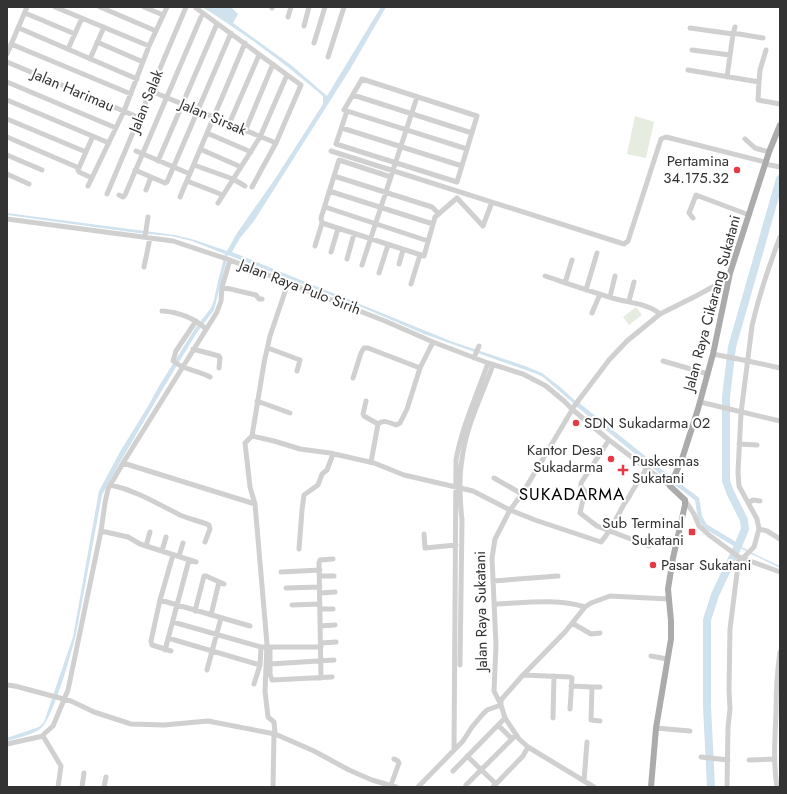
<svg xmlns="http://www.w3.org/2000/svg" width="787" height="794" viewBox="0 0 787 794" font-family="Jost,sans-serif">
<rect width="100%" height="100%" fill="#fff"/>
<path fill="#e6ecdf" d="M635 116 654 122 646 158 627 154Z
M636 307 642 315 629 325 623 317Z"/>
<path fill="#cfe2ee" d="M202 7H231L238 14 233 23 291 65 327 96 381 7H386L349 71 254 221 240 238 232 252 453 342 525 366 542 373 560 387 581 406 579 408 543 377 537 374 424 334 359 306 228 255 214 310 196 334 161 392 119 464 102 495 76 634C72 651 53 719 41 728 34 734 17 738 7 741V738L39 727 44 722 73 637 99 491 121 450 147 408 159 386 196 327 211 308 214 300 218 281 225 254 192 241 171 236 138 233 7 215V213L175 235 195 240 227 251 237 233 275 179 323 104V96C285 63 244 33 202 7Z"/>
<g fill="none" stroke-linecap="round" stroke-linejoin="round">
<path stroke="#cfe2ee" stroke-width="1.5" d="M738 546 748 551
M751 553 780 567"/>
<path stroke="#cfe2ee" stroke-width="4.5" d="M577 404 660 471 697 499 700 517 705 526 738 546"/>
<path stroke="#cfe2ee" stroke-width="8" d="M711 787 707 706V620L715 595 738 546 745 529 744 520 730 492 726 481V397L732 347 780 179"/>
<path stroke="#d0d0d0" stroke-width="5" d="M55 7 149 46
M100 7 156 31
M144 7 163 15
M196 8 301 85 276 143 252 187
M272 8V7
M25 13 75 34
M288 17 291 7
M304 26 309 7
M19 28 137 79
M690 28 733 34
M733 33 763 38
M97 42 143 62
M314 43 325 7
M11 44 131 94
M68 49 82 18
M692 50 730 55
M7 54 27 7
M328 57 344 7
M90 59 104 27
M7 62 140 118
M688 70 759 82 758 100 780 104
M727 77 733 34 735 27
M7 82 116 128
M759 82 760 70 766 50
M151 91 276 143
M353 95 472 133
M7 100 109 143
M347 111 336 144 457 182 477 116 362 79 344 110 347 111 467 149
M7 119 86 152
M229 124 259 55
M342 128 462 166
M245 131 273 64
M207 133 251 152
M7 137 79 168
M745 139 755 148 769 152
M200 149 241 167
M136 151 190 174
M331 151 624 244 628 241 661 139 666 137 765 162
M7 155 42 170
M158 161 216 26
M765 164 780 167
M194 165 233 179 245 186
M135 170 165 183 167 182 231 33
M7 174 29 184
M334 176 432 207 439 214
M92 178 79 172 78 170 93 136
M187 181 223 195
M88 186 124 111 149 46 167 7
M146 190 151 177
M329 191 433 224
M107 194 186 7
M119 195 123 197 125 195 201 17
M180 197 245 43
M218 203 260 137 287 75
M325 207 428 241
M693 218 689 213 696 195 749 215
M7 219 173 241 230 260 385 321 433 342 488 363 523 374 546 386 564 401 573 410 609 440 670 486
M322 223 424 256 435 217 457 198 483 226 492 202
M145 237 148 217
M315 246 322 223 321 218 339 160 391 177
M331 252 338 229
M347 259 354 234
M399 264 403 250
M362 265 417 97
M144 267 150 238
M379 273 388 245
M545 276C569 284 592 292 616 299 631 303 648 304 660 314
M565 283 572 260
M411 284 420 255
M222 287 256 295 259 299H262
M586 290 597 253
M610 297 615 276
M629 301 634 282
M162 311C178 312 194 318 206 329
M592 313 600 294
M196 321 176 351 173 361C183 370 198 370 210 377
M268 348 300 360 297 371
M193 349 219 356 220 358 219 368
M713 354 748 361 780 368
M474 358 479 346
M663 361 708 374
M353 378 361 353 364 348H368L420 368
M257 401 290 413
M366 401 363 414 364 416 378 424
M700 402 780 421
M252 436 274 441 300 449 330 453 374 463 404 475 473 491 510 510 535 520 601 542C610 532 616 519 623 506 625 502 629 498 631 493L646 469
M609 440 581 483V487L585 491 580 513 597 526 649 546
M739 444 757 445
M371 462 378 424C384 419 390 423 396 425L400 423 407 409 420 368 433 342
M123 463 255 504
M494 478 522 494
M111 485C137 491 156 503 180 515 189 519 200 521 209 525L210 529 205 542
M685 500 694 514 699 526 709 535 739 557 780 572
M748 503 753 500 760 501
M759 529 767 531 780 539
M101 531 128 537 140 544 196 562
M424 534 425 548 456 545
M146 546 150 532
M299 549 302 510 304 495 318 485 322 474 327 470 333 454
M162 551 166 537
M179 556 183 543
M743 558 754 547 759 529 757 519 739 486 738 472 741 413 752 326C759 295 769 266 780 237
M281 572 320 570
M320 576H334
M493 581 558 576
M286 588 320 587
M320 593 335 592
M160 600 250 626
M494 604C524 603 556 598 585 607
M292 605 320 604
M320 609H333
M195 611 204 576H206L224 584
M211 615 219 582
M173 622 261 647H321
M572 623 591 634 600 633
M320 626 335 625
M168 638 260 665
M321 643 336 642
M270 647V674L272 680 332 677
M165 650 189 560
M171 651 152 645 151 641 160 600 173 555
M651 656 667 659
M270 664 334 660
M460 665 462 520C460 502 459 477 462 459 466 426 482 395 493 365
M207 670 221 618
M523 675 570 677 572 678 570 709
M321 678 319 563 320 560 333 559
M254 684 260 665 261 647
M7 685 15 686 71 701 94 712 131 724 164 725 208 721 275 734 314 751 349 770 372 780 396 787
M571 686 592 687 591 720 600 721
M592 687H600
M553 718 554 676
M498 725 512 739
M656 728 690 731
M275 734 274 722 268 717 265 691 267 644 255 504 250 487 245 443 252 436 264 363 270 336 288 283
M7 744 43 736
M454 750 456 460C462 426 477 395 488 363
M467 756 496 784
M701 757 728 760
M749 760 775 759
M453 771 505 718
M584 781 587 742
M391 785 399 763 398 761 394 759
M466 785 516 735
M58 787 61 766 43 736 44 734 53 726 68 690 101 531 105 503 108 489 123 463 217 312 221 301 222 287 230 260
M82 787 84 773
M104 787 106 777
M273 787 274 734
M418 787 463 741 472 727 482 715 487 710 501 705V700L523 675 565 632 585 607 591 603 610 596 668 599
M493 787 523 756 528 747
M594 787 528 747 519 739 505 718 501 705 494 691 496 645 492 558 495 539 510 510 522 494 575 405 609 360 627 341 660 314 696 296 729 278
M727 787 728 727 730 709 729 690 730 629 739 557
M777 787C773 763 775 738 776 713 776 693 777 672 780 652"/>
<path stroke="#ababab" stroke-width="6" d="M651 787 656 728 671 639V621L668 589 673 558 685 505V500L670 486 682 459 698 409 713 354 730 273 769 152 780 125"/>
</g>
<g fill="#e63946" stroke="#fff" stroke-width="1.5">
<circle cx="737" cy="170" r="4"/>
<circle cx="576" cy="423" r="4"/>
<circle cx="611" cy="459" r="4"/>
<path d="M621 464h4v4h4v4h-4v4h-4v-4h-4v-4h4z"/>
<rect x="688" y="528" width="8" height="8" rx="2"/>
<circle cx="653" cy="565" r="4"/>
</g>
<g text-anchor="middle" stroke-width="4" stroke-linejoin="round" paint-order="stroke">
<g font-size="15" fill="#333" stroke="#fff">
<text transform="translate(73 90) rotate(23)" y="5">Jalan Harimau</text>
<text transform="translate(146 101) rotate(-68)" y="5">Jalan Salak</text>
<text transform="translate(213 117) rotate(23)" y="5">Jalan Sirsak</text>
<text transform="translate(300 287) rotate(21)" y="5">Jalan Raya Pulo Sirih</text>
<text transform="translate(712 303) rotate(-75)" y="5">Jalan Raya Cikarang Sukatani</text>
<text transform="translate(481 611) rotate(-91)" y="5">Jalan Raya Sukatani</text>
</g>
<g font-size="15" fill="#333" stroke="#fff" text-anchor="end">
<text x="729" y="166">Pertamina<tspan x="729" dy="17">34.175.32</tspan></text>
<text x="584" y="428" text-anchor="start">SDN Sukadarma 02</text>
<text x="603" y="455">Kantor Desa<tspan x="603" dy="17">Sukadarma</tspan></text>
<text x="632" y="466" text-anchor="start">Puskesmas<tspan x="632" dy="17">Sukatani</tspan></text>
<text x="684" y="528">Sub Terminal<tspan x="684" dy="17">Sukatani</tspan></text>
<text x="661" y="570" text-anchor="start">Pasar Sukatani</text>
</g>
<g font-size="17" letter-spacing="1" fill="#000" stroke="#fff">
<text x="572" y="500">SUKADARMA</text>
</g>
</g>
<rect width="787" height="794" fill="none" stroke="#333333" stroke-width="16"/>
</svg>
